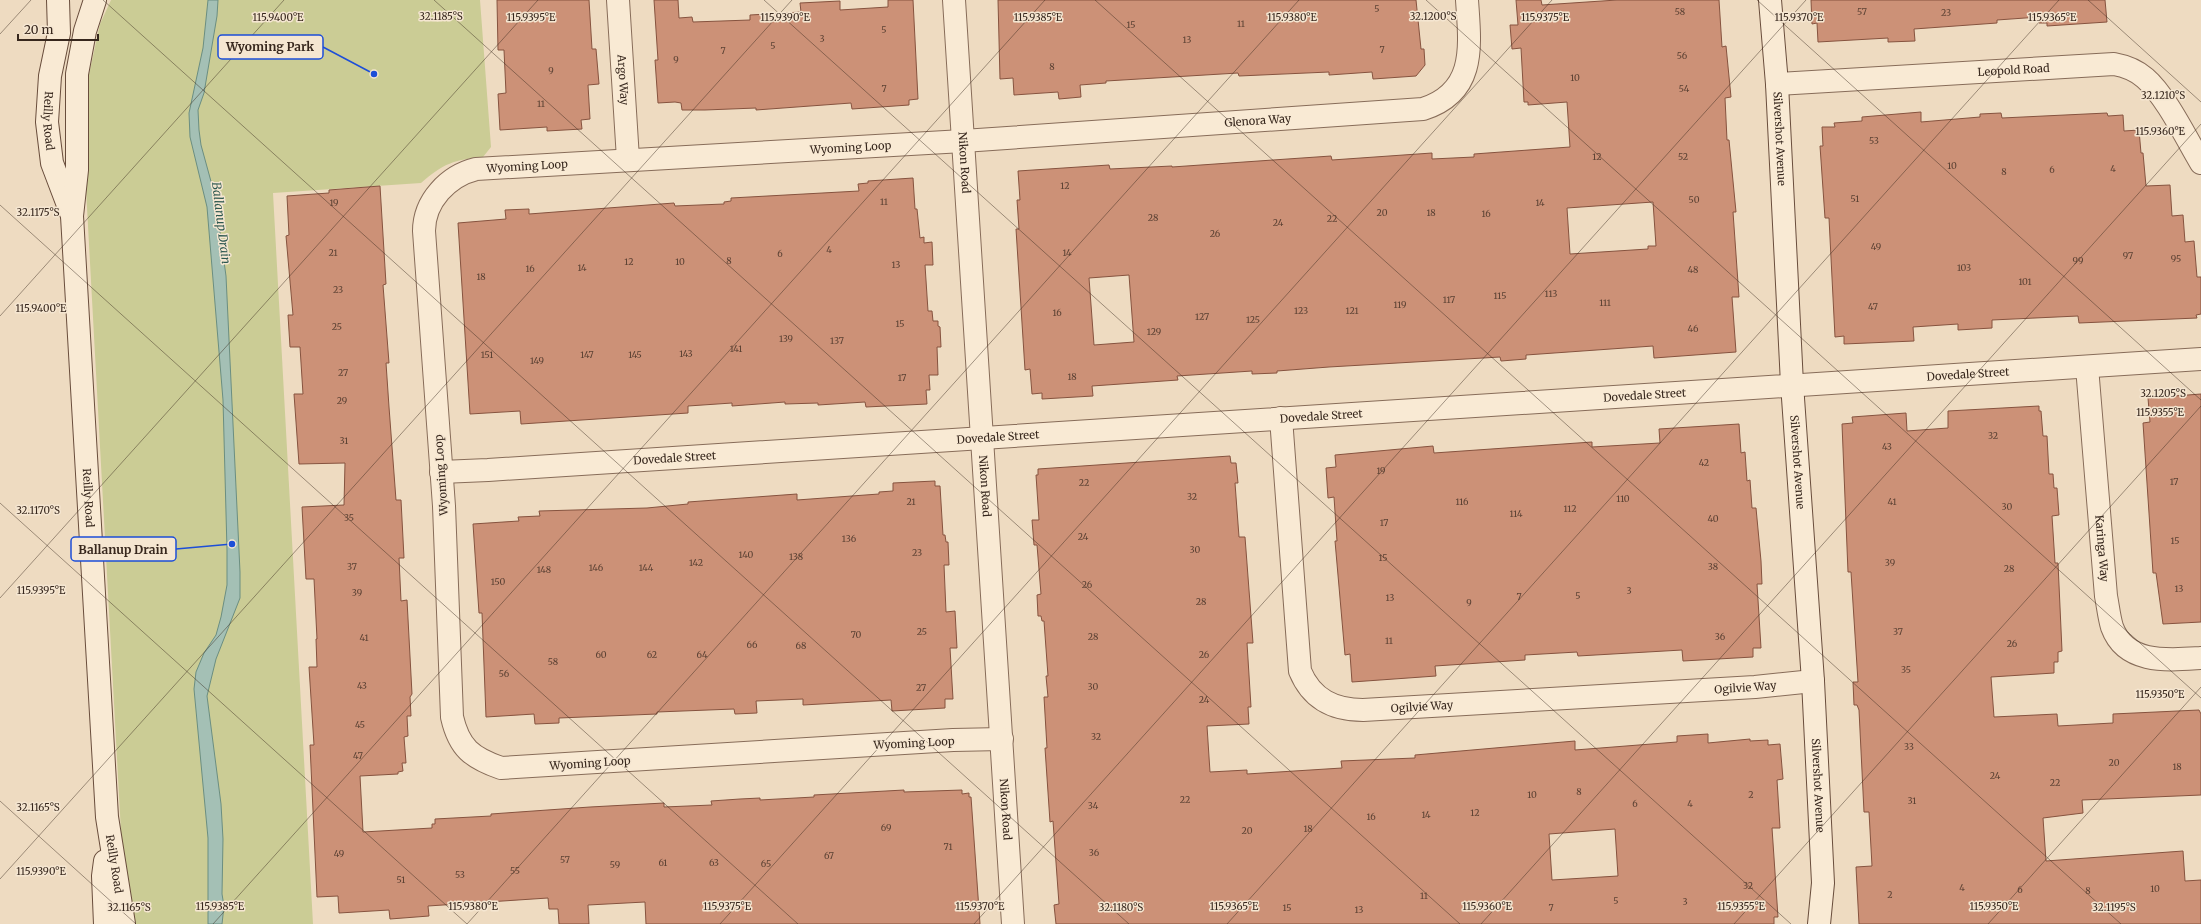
<svg xmlns="http://www.w3.org/2000/svg" width="2201" height="924" viewBox="0 0 2201 924" font-family="Merriweather,serif">
<rect width="100%" height="100%" fill="#eedbc1"/>
<path fill="#cbcc95" d="M111 0H480L491 147 483 157C454 160 444 163 421 183L273 193 313 924H126L86 189 84 97 100 24Z"/>
<path fill="#a4c0b5" stroke="#6b8e81" d="M208 0H218L217 16 204 93 198 110 199 130 201 145 215 196 226 276 240 572V598L216 659 207 696 221 804 223 839 222 894 224 906 222 924H208V838L194 689 196 672 204 653 216 635 221 617 227 585V550L223 400 207 207 190 137 189 113 203 48Z"/>
<path fill="#cc9177" stroke="#86533f" fill-rule="evenodd" d="M497 0H589L592 49H596L599 84 588 85 590 119 581 120 582 129 547 131V127L500 130 498 94 506 93 504 50H498Z
M654 0H678L679 18 692 17 693 22 750 20V15L801 12 800 3 840 1V10L888 7V0H913L918 99 909 100V105L852 109 851 103 756 110V108L705 110H682L681 103 675 102 658 103 655 60H658Z
M998 0H1416L1421 49H1424L1425 65 1416 76 1373 79 1372 72 1329 75V72L1239 76 1238 73 1106 81V83L1080 85 1081 97 1059 99 1058 92 1014 95 1013 78 1000 79Z
M1516 0H1541L1542 5 1617 0H1719L1722 47 1726 46 1731 97 1725 98 1727 140H1729L1736 212H1733L1739 297H1732L1736 352 1654 358 1653 346 1526 355V359L1501 361 1500 357 1329 367 1277 371V373L1252 374V371L1177 376 1178 380 1092 386 1093 396 1042 399V393L1032 394 1030 369 1025 370 1016 229H1019L1017 200H1020L1018 171 1109 165 1110 169 1172 166V167L1331 156 1332 160 1432 153V159L1474 157V154L1570 147 1567 102 1528 105V102H1524L1521 48 1512 49 1510 25H1518ZM1653 202 1656 246H1648V249L1570 254 1567 208ZM1129 275 1134 342 1094 345 1089 278Z
M1811 0H2105L2107 22 2047 26V23H2039V17L1997 20V23L1914 29 1915 41 1888 42V38L1818 42 1817 23 1812 24Z
M1921 112V122L1980 117V114L2001 113 2002 118 2107 113 2108 116 2123 115 2124 131 2139 130 2141 153H2143L2146 186 2170 185 2172 216 2183 215 2185 242 2194 241 2197 277H2201V314L2196 315 2197 318 2079 323 2078 316 1992 320V328L1958 330V324L1913 327 1914 341 1844 344V336L1835 337 1829 218H1825L1820 146H1823L1822 127H1835L1834 123 1862 121V117Z
M913 178 915 209H917L920 238 924 237V243L932 242 933 265H925L928 311H932L933 321H938V326L940 327 941 347H937L938 375H929L930 390H926L927 404 866 407 865 402 818 405V403L785 404V402L732 406V403L688 406V413L521 424 520 411 470 414 458 223 506 219 505 210 529 209V214L674 203 675 206 724 204V202L731 201V198L859 191 858 184 868 183V181Z
M380 186 386 284 383 285 389 363H386L389 407 396 500H401L404 558H399L401 601 407 600 412 694 410 697 411 716H407L408 736 404 737 406 763H402L403 771 398 772V774L360 776 363 832 432 828V824H435V819L491 816V814L590 807 664 803V807L712 805 711 801 740 799 760 798V800L814 797V795L904 790V792L962 790V794L969 793V797H971L980 924H646L645 902 588 905 589 924H559L558 909H549L548 898 428 906 429 916 390 919 389 910 339 913 338 896 317 897 310 745H314L309 667H317L316 639H317L314 579H306L302 507 344 505 345 463 299 464 294 394H303L300 347H290L288 315H293L286 236 289 235 287 196 329 193V190Z
M2201 394V622L2163 624 2156 573H2153L2143 423 2150 422 2148 398Z
M2039 406V411H2041L2043 436H2047L2049 474H2053L2054 488H2057L2059 515 2052 516 2055 563H2058L2062 651 2058 652V662H2054V673L1991 677 1994 717 2057 714 2058 726 2113 723V714L2199 710 2201 714V795L2082 800 2083 813 2043 818 2046 861 2183 851 2185 881 2201 880V924H1859L1856 867 1872 866 1869 812H1864L1859 710 1857 705H1854L1853 682H1858L1851 572H1848L1842 424 1853 423 1852 417 1906 413 1907 431 1948 428V411Z
M1739 424 1741 453 1745 452 1747 481 1750 480 1752 508H1756L1761 561 1762 584H1757L1761 648H1753V657L1683 661 1682 650 1578 656 1577 652 1525 655V660L1435 666 1436 676 1352 682 1350 654 1345 655 1335 541H1337L1334 497 1328 498 1326 468 1336 467 1335 455 1433 446 1434 453 1592 442V447L1660 443 1659 429Z
M1230 456 1231 463H1236L1238 483H1235L1239 537H1245L1253 643H1247L1251 707H1248L1249 724 1207 726 1210 772 1247 770V774L1342 768 1341 761 1415 758V755L1575 741V750L1677 742V736L1708 734V743L1750 739V741L1768 740V745L1780 744 1783 779 1777 780 1780 828H1772L1778 917H1774V924H1056L1054 905 1059 904 1053 821 1050 822 1045 748H1047L1044 697H1048L1046 676H1048L1044 621H1042L1041 616H1038L1037 595 1041 594 1037 545H1034L1032 520H1039L1036 475H1038V469ZM1615 829 1618 876 1552 880 1549 834Z
M935 481V486H940L943 535H945L946 542H948L949 565H944L946 612 955 611 957 648H950L953 699H945V708L892 711 891 700 803 705V699L756 701 757 713 735 714 734 709 657 712V714L559 718V723L535 724 534 714 486 717 482 613H479L473 524 519 521 518 517 540 516 539 511 647 508 688 504V502L797 494V500L879 494V492L893 491V483Z"/>
<g fill="none" stroke-linecap="round" stroke-linejoin="round">
<defs>
<g id="street">
<path id="s1" d="M618 0 628 159"/>
<path id="s2" d="M954 0 1013 924"/>
<path id="s3" d="M1777 84 2114 64C2125 66 2136 70 2145 78 2166 96 2186 138 2201 163"/>
<path id="s4" d="M2087 367 2106 596C2108 606 2109 617 2112 627 2126 665 2169 660 2201 658"/>
<path id="s5" d="M1281 418 1300 671C1312 700 1335 710 1363 710L1755 687 1813 681"/>
<path id="s6" d="M441 472 488 470 2201 359"/>
<path id="s7" d="M1002 739 953 740 501 768C472 758 459 748 452 717L444 506 424 231C424 201 448 176 476 169L963 141 1423 109C1477 92 1470 45 1467 0"/>
</g>
<g id="secondary">
<path id="s8" d="M58 0 59 33 50 76 47 122 52 163 71 213"/>
<path id="s9" d="M95 0 85 31 77 74V170L72 216 107 817 124 924"/>
<path id="s10" d="M1770 0 1777 84 1792 384 1813 681 1823 883 1819 924"/>
<path d="M105 861 103 876 105 924"/>
</g>
</defs>
<use href="#street" stroke="#876c59" stroke-width="24"/>
<use href="#secondary" stroke="#694d3c" stroke-width="24"/>
<use href="#street" stroke="#f9ead4" stroke-width="22"/>
<use href="#secondary" stroke="#f9ead4" stroke-width="22"/>
</g>
<path fill="none" stroke="#37271d" stroke-width="1" stroke-opacity="0.45" d="M103 0 1129 924M434 0 1460 924M764 0 1791 924M1095 0 2121 924M1426 0 2201 698M1757 0 2201 400M2088 0 2201 102M0 34 31 0M0 205 798 924M0 316 284 0M0 503 467 924M0 598 538 0M0 801 136 924M0 879 792 0M213 924 1045 0M467 924 1299 0M720 924 1552 0M974 924 1806 0M1227 924 2059 0M1481 924 2201 124M1734 924 2201 406M1988 924 2201 687"/>
<g text-anchor="middle" stroke-width="3" stroke-linejoin="round" paint-order="stroke">
<g font-size="9" fill="#5c4234">
<text x="1377" y="12">5</text>
<text x="1680" y="15">58</text>
<text x="1862" y="15">57</text>
<text x="1946" y="16">23</text>
<text x="1241" y="27">11</text>
<text x="1131" y="28">15</text>
<text x="884" y="33">5</text>
<text x="822" y="42">3</text>
<text x="1187" y="43">13</text>
<text x="773" y="49">5</text>
<text x="1382" y="53">7</text>
<text x="723" y="54">7</text>
<text x="1682" y="59">56</text>
<text x="676" y="63">9</text>
<text x="1052" y="70">8</text>
<text x="551" y="74">9</text>
<text x="1575" y="81">10</text>
<text x="884" y="92">7</text>
<text x="1684" y="92">54</text>
<text x="541" y="107">11</text>
<text x="1874" y="144">53</text>
<text x="1597" y="160">12</text>
<text x="1683" y="160">52</text>
<text x="1952" y="169">10</text>
<text x="2113" y="172">4</text>
<text x="2052" y="173">6</text>
<text x="2004" y="175">8</text>
<text x="1065" y="189">12</text>
<text x="1855" y="202">51</text>
<text x="1694" y="203">50</text>
<text x="884" y="205">11</text>
<text x="334" y="206">19</text>
<text x="1540" y="206">14</text>
<text x="1382" y="216">20</text>
<text x="1431" y="216">18</text>
<text x="1486" y="217">16</text>
<text x="1153" y="221">28</text>
<text x="1332" y="222">22</text>
<text x="1278" y="226">24</text>
<text x="1215" y="237">26</text>
<text x="1876" y="250">49</text>
<text x="829" y="253">4</text>
<text x="333" y="256">21</text>
<text x="1067" y="256">14</text>
<text x="780" y="257">6</text>
<text x="2128" y="259">97</text>
<text x="2176" y="262">95</text>
<text x="729" y="264">8</text>
<text x="2078" y="264">99</text>
<text x="629" y="265">12</text>
<text x="680" y="265">10</text>
<text x="896" y="268">13</text>
<text x="582" y="271">14</text>
<text x="1964" y="271">103</text>
<text x="530" y="272">16</text>
<text x="1693" y="273">48</text>
<text x="481" y="280">18</text>
<text x="2025" y="285">101</text>
<text x="338" y="293">23</text>
<text x="1551" y="297">113</text>
<text x="1500" y="299">115</text>
<text x="1449" y="303">117</text>
<text x="1605" y="306">111</text>
<text x="1400" y="308">119</text>
<text x="1873" y="310">47</text>
<text x="1301" y="314">123</text>
<text x="1352" y="314">121</text>
<text x="1057" y="316">16</text>
<text x="1202" y="320">127</text>
<text x="1253" y="323">125</text>
<text x="900" y="327">15</text>
<text x="337" y="330">25</text>
<text x="1693" y="332">46</text>
<text x="1154" y="335">129</text>
<text x="786" y="342">139</text>
<text x="837" y="344">137</text>
<text x="736" y="352">141</text>
<text x="686" y="357">143</text>
<text x="487" y="358">151</text>
<text x="587" y="358">147</text>
<text x="635" y="358">145</text>
<text x="537" y="364">149</text>
<text x="343" y="376">27</text>
<text x="1072" y="380">18</text>
<text x="902" y="381">17</text>
<text x="342" y="404">29</text>
<text x="1993" y="439">32</text>
<text x="344" y="444">31</text>
<text x="1887" y="450">43</text>
<text x="1704" y="466">42</text>
<text x="1381" y="474">19</text>
<text x="2174" y="485">17</text>
<text x="1084" y="486">22</text>
<text x="1192" y="500">32</text>
<text x="1623" y="502">110</text>
<text x="911" y="505">21</text>
<text x="1462" y="505">116</text>
<text x="1892" y="505">41</text>
<text x="2007" y="510">30</text>
<text x="1570" y="512">112</text>
<text x="1516" y="517">114</text>
<text x="349" y="521">35</text>
<text x="1713" y="522">40</text>
<text x="1384" y="526">17</text>
<text x="1083" y="540">24</text>
<text x="849" y="542">136</text>
<text x="2175" y="544">15</text>
<text x="1195" y="553">30</text>
<text x="917" y="556">23</text>
<text x="746" y="558">140</text>
<text x="796" y="560">138</text>
<text x="1383" y="561">15</text>
<text x="696" y="566">142</text>
<text x="1890" y="566">39</text>
<text x="352" y="570">37</text>
<text x="1713" y="570">38</text>
<text x="596" y="571">146</text>
<text x="646" y="571">144</text>
<text x="2009" y="572">28</text>
<text x="544" y="573">148</text>
<text x="498" y="585">150</text>
<text x="1087" y="588">26</text>
<text x="2179" y="592">13</text>
<text x="1629" y="594">3</text>
<text x="357" y="596">39</text>
<text x="1578" y="599">5</text>
<text x="1519" y="600">7</text>
<text x="1390" y="601">13</text>
<text x="1201" y="605">28</text>
<text x="1469" y="606">9</text>
<text x="922" y="635">25</text>
<text x="1898" y="635">37</text>
<text x="856" y="638">70</text>
<text x="1093" y="640">28</text>
<text x="1720" y="640">36</text>
<text x="364" y="641">41</text>
<text x="1389" y="644">11</text>
<text x="2012" y="647">26</text>
<text x="752" y="648">66</text>
<text x="801" y="649">68</text>
<text x="601" y="658">60</text>
<text x="652" y="658">62</text>
<text x="702" y="658">64</text>
<text x="1204" y="658">26</text>
<text x="553" y="665">58</text>
<text x="1906" y="673">35</text>
<text x="504" y="677">56</text>
<text x="362" y="689">43</text>
<text x="1093" y="690">30</text>
<text x="921" y="691">27</text>
<text x="1204" y="703">24</text>
<text x="360" y="728">45</text>
<text x="1096" y="740">32</text>
<text x="1909" y="750">33</text>
<text x="358" y="759">47</text>
<text x="2114" y="766">20</text>
<text x="2177" y="770">18</text>
<text x="1995" y="779">24</text>
<text x="2055" y="786">22</text>
<text x="1579" y="795">8</text>
<text x="1532" y="798">10</text>
<text x="1751" y="798">2</text>
<text x="1185" y="803">22</text>
<text x="1912" y="804">31</text>
<text x="1635" y="807">6</text>
<text x="1690" y="807">4</text>
<text x="1093" y="809">34</text>
<text x="1475" y="816">12</text>
<text x="1426" y="818">14</text>
<text x="1371" y="820">16</text>
<text x="886" y="831">69</text>
<text x="1308" y="832">18</text>
<text x="1247" y="834">20</text>
<text x="948" y="850">71</text>
<text x="1094" y="856">36</text>
<text x="339" y="857">49</text>
<text x="829" y="859">67</text>
<text x="565" y="863">57</text>
<text x="663" y="866">61</text>
<text x="714" y="866">63</text>
<text x="766" y="867">65</text>
<text x="615" y="868">59</text>
<text x="515" y="874">55</text>
<text x="460" y="878">53</text>
<text x="401" y="883">51</text>
<text x="1748" y="889">32</text>
<text x="1962" y="891">4</text>
<text x="2155" y="892">10</text>
<text x="2020" y="893">6</text>
<text x="2088" y="894">8</text>
<text x="1890" y="898">2</text>
<text x="1424" y="899">11</text>
<text x="1616" y="904">5</text>
<text x="1685" y="905">3</text>
<text x="1287" y="911">15</text>
<text x="1551" y="911">7</text>
<text x="1359" y="913">13</text>
</g>
<g font-size="11" fill="#37271d" stroke="#f5e6d1">
<text dy="4" stroke="none"><textPath href="#s3" startOffset="237">Leopold Road</textPath></text>
<text dy="4" stroke="none"><textPath href="#s1" startOffset="80">Argo Way</textPath></text>
<text dy="4" stroke="none"><textPath href="#s7" startOffset="1934">Glenora Way</textPath></text>
<text dy="4" stroke="none"><textPath href="#s8" startOffset="122">Reilly Road</textPath></text>
<text dy="4" stroke="none"><textPath href="#s10" startOffset="139">Silvershot Avenue</textPath></text>
<text dy="4" stroke="none"><textPath href="#s7" startOffset="1526">Wyoming Loop</textPath></text>
<text dy="4" stroke="none"><textPath href="#s2" startOffset="163">Nikon Road</textPath></text>
<text dy="4" stroke="none"><textPath href="#s7" startOffset="1202">Wyoming Loop</textPath></text>
<text dy="4" stroke="none"><textPath href="#s6" startOffset="1530">Dovedale Street</textPath></text>
<text dy="4" stroke="none"><textPath href="#s6" startOffset="1206">Dovedale Street</textPath></text>
<text dy="4" stroke="none"><textPath href="#s6" startOffset="882">Dovedale Street</textPath></text>
<text dy="4" stroke="none"><textPath href="#s6" startOffset="558">Dovedale Street</textPath></text>
<text dy="4" stroke="none"><textPath href="#s6" startOffset="234">Dovedale Street</textPath></text>
<text dy="4" stroke="none"><textPath href="#s10" startOffset="463">Silvershot Avenue</textPath></text>
<text transform="translate(441 475) rotate(-94)" y="4">Wyoming Loop</text>
<text dy="4" stroke="none"><textPath href="#s2" startOffset="487">Nikon Road</textPath></text>
<text dy="4" stroke="none"><textPath href="#s9" startOffset="501">Reilly Road</textPath></text>
<text dy="4" stroke="none"><textPath href="#s4" startOffset="182">Karinga Way</textPath></text>
<text dy="4" stroke="none"><textPath href="#s5" startOffset="716">Ogilvie Way</textPath></text>
<text dy="4" stroke="none"><textPath href="#s5" startOffset="392">Ogilvie Way</textPath></text>
<text transform="translate(914 743) rotate(-3)" y="4">Wyoming Loop</text>
<text transform="translate(590 763) rotate(-4)" y="4">Wyoming Loop</text>
<text dy="4" stroke="none"><textPath href="#s10" startOffset="787">Silvershot Avenue</textPath></text>
<text dy="4" stroke="none"><textPath href="#s2" startOffset="811">Nikon Road</textPath></text>
<text dy="4" stroke="none"><textPath href="#s9" startOffset="868">Reilly Road</textPath></text>
</g>
<g font-size="12" font-style="italic" fill="#2c574f" stroke="#f5e6d1">
<text transform="translate(221 223) rotate(83)" y="4">Ballanup Drain</text>
</g>
</g>
<g font-size="10" text-anchor="middle" fill="#37271d" stroke="#f5e6d1" stroke-width="3" stroke-linejoin="round" paint-order="stroke">
<text x="1433" y="20">32.1200°S</text>
<text x="441" y="20">32.1185°S</text>
<text x="278" y="21">115.9400°E</text>
<text x="531" y="21">115.9395°E</text>
<text x="785" y="21">115.9390°E</text>
<text x="1038" y="21">115.9385°E</text>
<text x="1292" y="21">115.9380°E</text>
<text x="1545" y="21">115.9375°E</text>
<text x="1799" y="21">115.9370°E</text>
<text x="2052" y="21">115.9365°E</text>
<text x="2163" y="99">32.1210°S</text>
<text x="2160" y="135">115.9360°E</text>
<text x="38" y="216">32.1175°S</text>
<text x="41" y="312">115.9400°E</text>
<text x="2163" y="397">32.1205°S</text>
<text x="2160" y="416">115.9355°E</text>
<text x="38" y="514">32.1170°S</text>
<text x="41" y="594">115.9395°E</text>
<text x="2160" y="698">115.9350°E</text>
<text x="38" y="811">32.1165°S</text>
<text x="41" y="875">115.9390°E</text>
<text x="220" y="910">115.9385°E</text>
<text x="473" y="910">115.9380°E</text>
<text x="727" y="910">115.9375°E</text>
<text x="980" y="910">115.9370°E</text>
<text x="1234" y="910">115.9365°E</text>
<text x="1487" y="910">115.9360°E</text>
<text x="1741" y="910">115.9355°E</text>
<text x="1994" y="910">115.9350°E</text>
<text x="129" y="911">32.1165°S</text>
<text x="1121" y="911">32.1180°S</text>
<text x="2114" y="911">32.1195°S</text>
</g>
<path fill="none" stroke="#1d4ed8" stroke-width="1.5" d="M374 74L323 47M232 544L176 549"/>
<g fill="#1d4ed8" stroke="#f5e6d1" stroke-width="1.5">
<circle cx="374" cy="74" r="4"/>
<circle cx="232" cy="544" r="4"/>
</g>
<g fill="#f5e6d1" stroke="#1d4ed8" stroke-width="1.5">
<rect x="218" y="35" width="105" height="24" rx="4"/>
<rect x="71" y="537" width="105" height="24" rx="4"/>
</g>
<g font-size="12" text-anchor="middle" font-weight="bold" fill="#37271d">
<text x="270" y="51">Wyoming Park</text>
<text x="123" y="554">Ballanup Drain</text>
</g>
<path d="M18 34v6h80v-6" fill="none" stroke="#37271d" stroke-width="2"/>
<text x="24" y="34" font-size="12" fill="#37271d" stroke="#f5e6d1" stroke-width="3" paint-order="stroke">20 m</text>
</svg>
